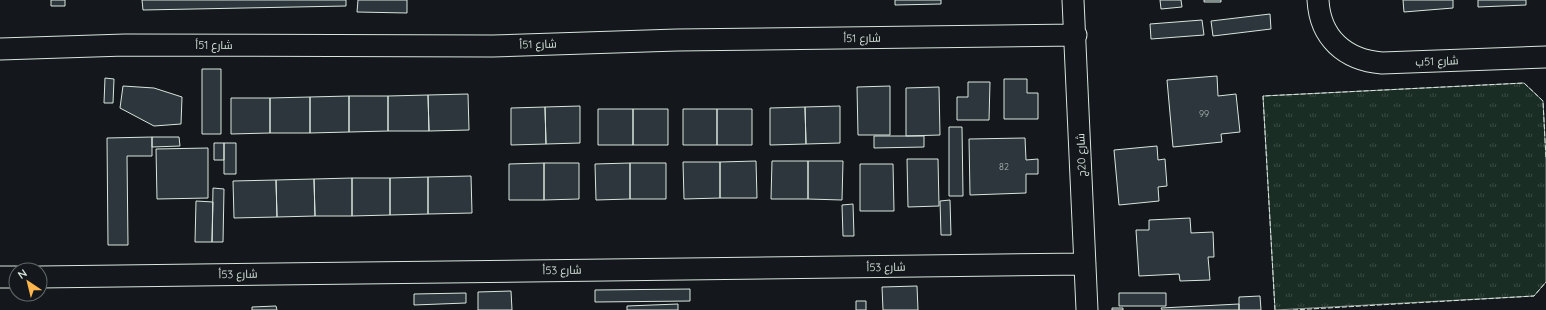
<svg xmlns="http://www.w3.org/2000/svg" width="1546" height="310" viewBox="0 0 1546 310" font-family="Quicksand,Cairo,sans-serif">
<defs>
<pattern id="grass-tufts" width="24" height="20" patternUnits="userSpaceOnUse"><rect width="24" height="20" fill="#1a2d24"/><path d="M3 7l-1-3M5 7V3M7 7l1-3M15 17l-1-3M17 17v-4M19 17l1-3" fill="none" stroke="#3b4b43"/></pattern>
</defs>
<rect width="100%" height="100%" fill="#14181c"/>
<path fill="url(#grass-tufts)" stroke="#939e99" d="M1524 83 1543 101 1546 159V282L1534 296 1275 310 1263 96Z"/>
<path fill="#2c363c" stroke="#d8e6dc" d="M51 0H65V6H51Z
M142 0H346V6L143 10Z
M358 0H407V13L357 12Z
M895 0H941V4L895 5Z
M1160 0H1181L1182 7 1161 9Z
M1204 0H1221V2H1204Z
M1403 0H1453V8L1404 12Z
M1478 0H1526V5L1478 7Z
M1270 14 1271 29 1213 36 1211 21Z
M1202 20 1204 35 1151 39 1150 24Z
M202 69H221V134H202Z
M1217 76 1218 96 1236 94 1240 132 1221 134 1222 142 1173 147 1167 80Z
M105 78 114 79 113 103H104Z
M1004 79H1027V93H1038V119H1004Z
M968 82H990L989 120H957V97H968Z
M123 86 154 88 182 97 181 124 154 126 120 108Z
M890 86V135H858L857 87Z
M939 87 940 135 906 136V88Z
M468 94 469 130 429 131 428 95Z
M428 95 429 131H388V96Z
M349 96H388V131L349 132Z
M349 96V132L310 133V97Z
M310 97V133H270V98Z
M231 98H270V133L231 134Z
M580 106V143L546 144 545 107Z
M840 106V143L806 144 805 107Z
M545 107 546 144 511 145V108Z
M805 107 806 144 770 145V108Z
M598 109H633V145H598Z
M633 109H668V145H633Z
M683 109H717V145H683Z
M717 109H752V145H717Z
M949 127H962L963 196H949Z
M874 136H924V147L874 148Z
M152 137V156H127L128 245H108L107 138Z
M152 137H179L180 146 152 147Z
M1025 138 1026 160 1038 159V174H1026V193L970 195 969 139Z
M214 143H224V160H214Z
M224 143H236V174H224Z
M1157 146 1158 160 1165 159 1167 186 1158 187 1159 201 1119 205 1114 150Z
M208 148V198L157 199 156 149Z
M907 159H938L939 206 908 207Z
M756 161 757 198H720V162Z
M772 161H808V199H771Z
M808 161H843L842 200 808 199Z
M683 162H720V198L684 199Z
M544 163V200H509V164Z
M544 163H579V199L544 200Z
M630 163H666V199H630Z
M630 163V199L596 200 595 164Z
M860 164H893L894 211H860Z
M471 176 472 213 428 214V177Z
M428 177V214L390 215V178Z
M352 178V216H315L314 179Z
M352 178H390V215L352 216Z
M314 179 315 216 277 217 276 180Z
M276 180 277 217 234 218 233 181Z
M213 188 224 189 223 242H212Z
M950 200 951 235H941L940 201Z
M196 201 213 202 212 242H195Z
M853 204 854 236H843L842 205Z
M1190 218 1191 233 1213 232 1214 257H1208L1210 280 1180 281 1179 274 1139 276 1136 230H1149V220Z
M917 286 918 310H883L882 287Z
M690 289V301L595 302V290Z
M511 291 512 310H478V292Z
M466 293V303L414 305V294Z
M1119 293H1166V306H1119Z
M1260 296 1261 310H1239V297Z
M856 301H866V310H856Z
M678 304V310H627V306Z
M1239 304V310H1162L1161 308Z
M276 306 277 310H252V307Z
M1112 308H1123V310H1112Z"/>
<g fill="none" stroke-linecap="round" stroke-linejoin="round">
<defs>
<path id="minor" d="M1073 0 1087 310
M1318 0C1320 38 1345 60 1382 63L1546 57
M0 49 125 45 493 46 677 40 1076 35
M0 277H16
M40 277 1085 264"/>
</defs>
<use href="#minor" stroke="#d8e6dc" stroke-width="23"/>
<use href="#minor" stroke="#14181c" stroke-width="21"/>
<path stroke="#d8e6dc" stroke-width="1" stroke-dasharray="5 2" stroke-linecap="butt" d="M1275 310 1263 96 1524 83 1543 101 1546 159
M1293 310 1534 296 1546 282"/>
</g>
<g text-anchor="middle" stroke-width="3" stroke-linejoin="round" paint-order="stroke">
<g font-size="9" fill="#adbab4">
<text x="1204" y="117">99</text>
<text x="1004" y="170">82</text>
</g>
<g font-size="11" fill="#d8e6dc" stroke="#14181c">
<text transform="translate(862 38) rotate(-1)" y="4">شارع 51أ</text>
<text transform="translate(538 44) rotate(-2)" y="4">شارع 51أ</text>
<text x="214" y="49">شارع 51أ</text>
<text transform="translate(1437 61) rotate(-2)" y="4">شارع 51ب</text>
<text transform="translate(1081 155) rotate(-92)" y="4">شارع 20ج</text>
<text transform="translate(886 267) rotate(-1)" y="4">شارع 53أ</text>
<text transform="translate(562 270) rotate(-1)" y="4">شارع 53أ</text>
<text transform="translate(238 274) rotate(-1)" y="4">شارع 53أ</text>
</g>
</g>
<g transform="translate(28 282) rotate(325)"><circle r="19" fill="#14181c" stroke="#626a69"/>
<path d="M0-3L7 15L0 10L-7 15Z" fill="#ffb74d"/>
<text y="-6" font-size="11" font-weight="bold" text-anchor="middle" fill="#d8e6dc">N</text>
</g>
</svg>
